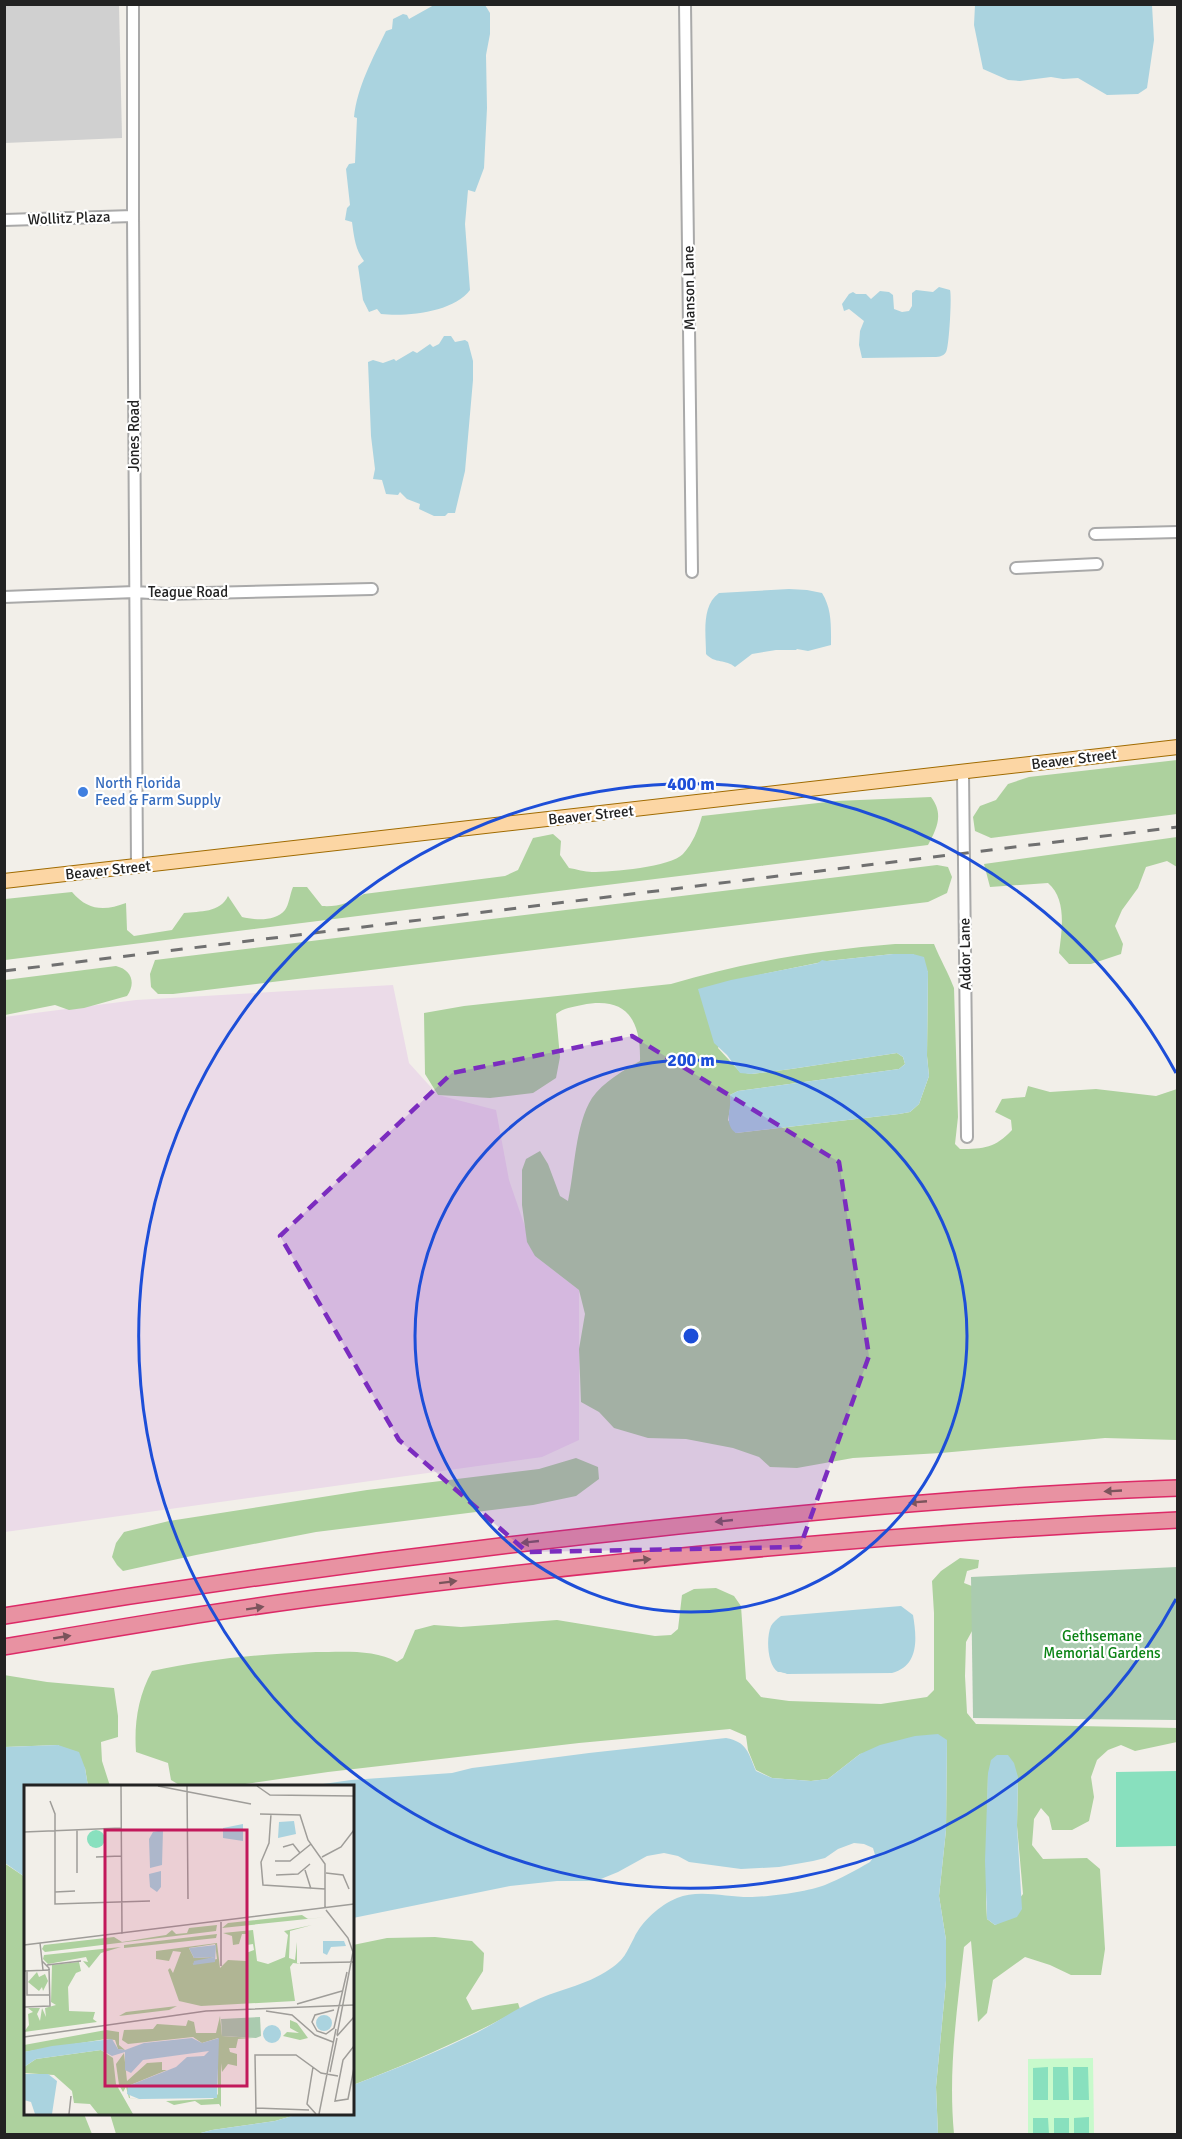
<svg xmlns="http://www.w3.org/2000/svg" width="1182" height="2139" viewBox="0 0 1182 2139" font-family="Signika,sans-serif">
<rect width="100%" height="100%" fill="#f2efe9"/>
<path fill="#ebdbe8" d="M393 985 409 1063 438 1095 496 1110 509 1180 535 1256 579 1290V1440L542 1457 5 1532 4 1017 136 1000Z"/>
<path fill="#d0d0d0" d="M4 5H119L122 138 5 143Z"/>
<path fill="#add19e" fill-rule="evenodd" d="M1177 760V814L991 838 975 831 973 817 980 806 996 800 1008 784 1029 777Z
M931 797C944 814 937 828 928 845L5 960V899L72 892C88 911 105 911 126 903L127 930 134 936 172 930 184 913C200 911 220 913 228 896L242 917C255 920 275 922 285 910 289 905 290 894 293 887H307L322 906C338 907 350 903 364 894L505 876 518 870 533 838 553 834 561 841 560 855 569 868C576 869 585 872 592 872 611 872 671 867 683 854 693 843 698 830 702 816L836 801Z
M1177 837V867L1167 861 1146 867 1138 888 1122 910 1115 926 1123 944 1121 954 1091 964H1069L1059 953C1062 930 1067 899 1048 883L990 887 984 864Z
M937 865 948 867 952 877 947 893 928 902 173 994H158L151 987 150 974 155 960Z
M895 944H934C940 959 948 972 954 988L958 1117 955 1144 960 1149C984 1149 995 1148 1012 1130L1011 1120 995 1112 1002 1099 1025 1097 1028 1086 1050 1092 1096 1089 1156 1096 1177 1089V1440L1105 1438 941 1453 853 1458 797 1468 770 1467 759 1457 733 1448 686 1439 648 1438 614 1428 599 1412 581 1402 579 1349 585 1314 579 1290 535 1256 527 1242 522 1205V1170L526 1159 540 1151 548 1164 560 1196 568 1201C575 1169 575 1125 592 1098 603 1082 624 1070 640 1061 641 1019 626 996 582 1005 572 1007 564 1008 556 1014L560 1057 556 1078 533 1093 490 1098 438 1095 425 1074 424 1013 464 1006 671 984C744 962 819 950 895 944ZM893 954H913L928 972 927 1056 929 1076 919 1104 910 1112 899 1114 736 1133 728 1120 731 1103 730 1095 738 1091 899 1069 905 1064 903 1057 897 1053 791 1069 751 1074 740 1072 718 1048 754 976 827 961Z
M116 966C132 970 136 983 127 996L84 1008 69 1010 55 1005 5 1015V980Z
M576 1458 598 1467 599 1479 576 1496 533 1505 316 1532 196 1555 123 1571 117 1565 112 1557 116 1543 124 1532 169 1521 367 1490 539 1469Z
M960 1558 979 1560 978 1568 967 1571 964 1583 977 1588V1622L966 1642 965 1676 967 1713 976 1724 1178 1728 1177 1742 1135 1751 1121 1745 1108 1750 1097 1760 1091 1777 1094 1797 1089 1821 1072 1830H1052L1049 1817 1041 1808 1034 1819 1032 1845 1043 1859 1087 1858 1100 1869 1105 1949 1101 1975H1071L1050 1965 1025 1957 993 1980 987 2013 978 2022 971 1941 964 1947C957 2011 948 2070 954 2134H938L936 2087 946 1981V1940L939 1896 946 1830 947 1740 860 1754 828 1779 811 1781 772 1778 756 1770 748 1750 746 1736 730 1729 579 1743 328 1772 231 1786H181L171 1780 168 1763 136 1752C134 1724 138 1696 152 1671 208 1659 259 1654 316 1652 342 1652 375 1649 397 1662L403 1658 415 1630 434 1625 461 1627 557 1620 655 1636 671 1635 678 1629 682 1595 694 1589 716 1588 734 1596 741 1606 746 1679 761 1697 789 1701 881 1704 927 1697 934 1690V1613L932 1581 941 1571ZM988 1773 1018 1777 1017 1826 1023 1894 1002 1921 995 1925 987 1919 986 1902Z
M4 1675 47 1682 114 1688 118 1716V1737L101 1742 102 1761 110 1786H88L85 1768 58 1745 5 1747Z
M4 1863 25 1877 26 2114H84L92 2134H5Z
M435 1937 472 1941 484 1953 483 1971 466 1998 472 2010 518 2003 520 2009C466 2039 410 2063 353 2085V1945L387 1938Z
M110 2114H299L275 2121 212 2130 197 2134H116Z"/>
<path fill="#aacbaf" d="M1177 1567V1720L973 1718 971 1577Z"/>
<path fill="#c8facc" d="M1093 2058 1094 2134H1028V2059Z"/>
<path fill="#88e0be" d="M1177 1771V1846L1116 1847V1772Z
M1048 2067V2100H1033V2068Z
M1053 2067H1068L1069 2100H1053Z
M1073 2067H1088L1089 2100H1073Z
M1089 2117V2134H1074V2118Z
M1033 2118H1048L1049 2134H1033Z
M1054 2118H1069V2134H1054Z"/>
<path fill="#aad3df" d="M434 5H485L490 13V34L486 55 487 108 484 168 475 192 468 190 465 224 470 290C454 312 407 317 381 314L377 309 369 312 363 300 358 266 364 261C355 249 354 236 352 222L345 220 347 208 350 205 346 169 349 164 355 163 357 118 354 117C357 87 373 58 386 31L392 29 393 19 403 14 407 15 409 19Z
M975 5H1152L1154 40 1147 88 1138 94 1107 95 1078 78 1063 79 1051 77 1020 81 1008 80 983 69 974 25Z
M939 287 950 290C952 295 949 349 946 352 943 357 937 357 933 357L862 358 859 345 860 331 864 321 849 309 844 311 842 304 849 294 853 292 856 294H866L871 299 880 291 889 292 893 295 894 309 902 312 909 311 912 306V293L916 290 933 292Z
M444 336H451L455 342 465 340 468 342 473 361V380L465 471 455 513H448L445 516H434L419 509 420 504 407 499 400 492 398 495 386 494 382 480 373 479 375 469 371 436 368 362 373 360 383 363 394 359 396 361 413 351 417 353 430 344 433 347 439 344Z
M789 589 807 590 822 593C832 609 831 626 831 645L808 651 797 649 796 650H776L752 654 735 667C726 659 715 664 706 654 706 634 701 606 719 593Z
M893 954H913L924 957 928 972 927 1056 929 1076 919 1104 910 1112 899 1114 736 1133C723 1124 732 1109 730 1095L738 1091 899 1069 905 1064 903 1057 897 1053 791 1069 751 1074 740 1073 727 1055 714 1043 698 989 731 980 818 963 822 960 827 961Z
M901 1606 913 1615C917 1639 919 1666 892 1673L787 1674C786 1673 780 1672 778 1672 767 1665 766 1637 771 1626 773 1622 777 1619 781 1616Z
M938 1734 947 1740 946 1830 939 1896 946 1940V1981L936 2087 938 2134H197L212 2130 275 2121 299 2114H352L353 2085C395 2069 438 2052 478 2032 496 2023 512 2011 530 2003 555 1990 586 1986 610 1969 625 1959 626 1953 634 1938 642 1921 660 1905 677 1898 698 1889 726 1897 749 1897 768 1897 807 1892 825 1885 840 1879 856 1870 870 1862L875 1855 873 1848 864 1844 854 1843 838 1849 825 1858 813 1861 779 1867 741 1869 689 1862 678 1856 664 1853 647 1856 618 1872 596 1881H557L510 1886 353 1918 352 1786H309L351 1780 452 1773 472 1768 589 1753 726 1738C747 1742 748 1752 756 1771L772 1778 811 1781 828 1779 860 1754 880 1745 915 1736Z
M58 1745 79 1752 85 1768 88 1786H26L25 1808 23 1812 26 1817 25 1877 5 1863V1747Z
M997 1755H1008L1014 1763 1018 1777 1017 1826 1022 1909 1017 1917 995 1925 987 1919 985 1861 988 1773 991 1760Z"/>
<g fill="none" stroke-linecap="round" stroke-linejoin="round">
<defs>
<path id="minor" d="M133 4V216L137 867
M685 4 692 572
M4 220 133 216
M1095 534 1178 532
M1016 568 1097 564
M4 597 135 592 166 594 372 589
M963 772 967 1137"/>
<path id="major" d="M4 881 1178 747"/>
<path id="highway" d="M4 1616C219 1581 435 1552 651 1529 827 1510 1001 1494 1178 1488
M4 1647C116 1628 227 1609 339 1595 618 1559 897 1533 1178 1520"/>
</defs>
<use href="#minor" stroke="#a9a9a9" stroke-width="14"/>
<use href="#major" stroke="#a06b00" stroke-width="16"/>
<use href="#highway" stroke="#dc2a67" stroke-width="18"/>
<use href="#minor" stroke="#fff" stroke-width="10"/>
<use href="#major" stroke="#fcd6a4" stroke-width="14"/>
<use href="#highway" stroke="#e892a2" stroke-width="15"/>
<path stroke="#707070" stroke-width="3" stroke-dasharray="12 12" stroke-linecap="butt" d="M4 971 1178 827"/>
</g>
<defs><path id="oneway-solid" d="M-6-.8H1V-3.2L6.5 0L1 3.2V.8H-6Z" transform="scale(1.5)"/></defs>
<g fill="#7b545c">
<use href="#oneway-solid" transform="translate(1113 1491) rotate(177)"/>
<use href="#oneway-solid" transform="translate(918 1502) rotate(175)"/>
<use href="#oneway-solid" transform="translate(724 1521) rotate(174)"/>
<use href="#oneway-solid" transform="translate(530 1542) rotate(174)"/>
<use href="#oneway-solid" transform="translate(642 1560) rotate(-6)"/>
<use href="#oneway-solid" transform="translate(448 1582) rotate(-7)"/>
<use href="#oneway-solid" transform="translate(255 1608) rotate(-9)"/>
<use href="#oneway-solid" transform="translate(62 1637) rotate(-9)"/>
</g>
<path fill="#7b2cbf" fill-opacity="0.2" stroke="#7b2cbf" stroke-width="4.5" stroke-dasharray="12 8" stroke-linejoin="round" d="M632 1036 839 1162 869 1356 800 1547 527 1552 399 1440 280 1236 452 1073Z"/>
<g fill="none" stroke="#1d4ed8" stroke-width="3">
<circle cx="691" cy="1336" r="276"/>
<path d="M1176 1599A552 552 0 1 1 1176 1073"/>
</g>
<circle fill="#3f7fe0" stroke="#fff" stroke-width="2" cx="83" cy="792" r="6"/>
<g text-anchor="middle" stroke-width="4.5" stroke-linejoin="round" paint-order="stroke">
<g font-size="15" fill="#222" stroke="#fff">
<text transform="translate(69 218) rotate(-2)" y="5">Wollitz Plaza</text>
<text transform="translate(689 288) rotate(-91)" y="5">Manson Lane</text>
<text transform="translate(134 436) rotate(-90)" y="5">Jones Road</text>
<text x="188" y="597">Teague Road</text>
<text transform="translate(1074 759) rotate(-7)" y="5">Beaver Street</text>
<text transform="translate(591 815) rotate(-6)" y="5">Beaver Street</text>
<text transform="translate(108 870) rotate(-6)" y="5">Beaver Street</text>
<text transform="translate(965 954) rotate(-91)" y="5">Addor Lane</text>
</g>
<g font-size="15" fill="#366cbe" stroke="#fff" text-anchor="start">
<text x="95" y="788">North Florida<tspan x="95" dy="17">Feed &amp; Farm Supply</tspan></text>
</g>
<g font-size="15" fill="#0c8416" stroke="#fff">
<text x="1102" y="1641">Gethsemane<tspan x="1102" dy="17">Memorial Gardens</tspan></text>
</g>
</g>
<g transform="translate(24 1785)">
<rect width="330" height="330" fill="#f2efe9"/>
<path d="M278 130 284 134 302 132 198 143 204 138ZM193 140 192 146 21 167 18 164 20 160 90 152 98 157 142 150 148 145 152 149 163 148 165 143ZM288 140 266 146 265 173 271 175 273 157V178L277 179 269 178 266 182 271 216 177 221 155 216 144 185 146 183 149 188 157 167 149 166 145 176 132 174V166L193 158 196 183 204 175 222 176V168L230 165 229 159 223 160V149H218L215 159 209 160 208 151 199 148 229 145 233 176 244 179 261 172 264 150 260 146ZM191 159 193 174 168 179 190 172 170 173 165 163ZM193 149 192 153 100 163V160ZM97 162 77 168 65 183 59 176 64 177 62 172 24 179 19 174 20 170ZM55 177 57 186 52 188 44 202 45 226 71 227 69 234 73 237 0 247 5 240 4 229 9 227 4 223H16L13 229 16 236 18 223 22 232 21 223 32 220 27 217 28 180ZM13 187 15 192 21 189 24 196 19 206 18 202 15 206 4 197ZM153 221 145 225 95 231 102 227ZM196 231 198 251 229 253 214 254 212 263H205L206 267 213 269V281L204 279 198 287 197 278V322L195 319 177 320 171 316 150 320 142 316 189 314 194 309V253L178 258 169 252 104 259 98 255 100 245 129 244 133 239 162 241 164 235 170 237 172 248H192ZM266 235 273 238 284 253 276 255 259 251 263 247 275 248 266 243ZM82 245 95 247V260L101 265 94 264 91 255 82 254 0 267V260ZM77 265 89 273 92 299 109 329H74L66 319 50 318 48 306 30 290 0 288V282L12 274ZM100 268 103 296 123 278 138 277V285H143L104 301 106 313 119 315 105 313 102 302 99 307 95 300 92 279Z" fill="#add19e" fill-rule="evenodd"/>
<path d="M236 232 237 251 232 253 198 251 197 234Z" fill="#aacbaf"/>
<path d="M63 54a9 9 0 1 1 18 0a9 9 0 1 1-18 0Z" fill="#88e0be"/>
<path d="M270 36 272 49 254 53 255 37ZM219 39V56L199 53V43ZM139 45 138 80 126 83 125 54 129 47ZM137 86V102L133 107 126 102 125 89ZM299 156H320L322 161 307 162 303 170 299 168ZM192 160 191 177 169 180 170 176 190 172 170 173 165 163ZM292 238a8 8 0 1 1 16 0a8 8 0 1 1-16 0ZM239 249a9 9 0 1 1 18 0a9 9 0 1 1-18 0ZM168 253 178 258 195 253 193 313 115 314 103 309 104 301 152 282 163 272 180 271 185 266 119 275 107 288 101 285V267L88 271 77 265 12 274 0 282V267L28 261 88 254 94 264 101 265 120 258ZM0 289H24L33 296 28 329H11L7 317 0 315Z" fill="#aad3df"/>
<path fill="none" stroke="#9f9d99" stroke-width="1.5" d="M97 1 98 149M134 1 227 19M163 1 164 114M233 1 246 10 330 11M26 16 31 29V119L126 116M236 29 276 30 284 55 301 79V122M247 29 245 58 237 77 239 100 301 104M53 45V88M0 47 97 43M259 62 269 59 276 68M72 72 97 71M298 72 317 62 330 45M251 76H266L287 59M281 85 287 104M302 88 319 90 325 104M252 90 274 89 286 79M31 107 51 106M302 125 324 153 329 167 313 250M197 137V181M16 158 19 185M0 160 330 119M276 178 330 177M23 180 57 176M0 186 26 185M3 186V210H26M273 219 318 206M0 222 26 221 25 183 18 176M310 225 291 230 288 237 293 246 302 249 310 243 323 187M242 226 268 230 291 250 309 257M313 251 330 232M0 252 182 226 330 220M330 261 319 275 311 316 324 314 330 283M289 282 283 319 292 329M306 287 313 253M232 323 285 325M45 329 47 311M232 329 231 270H272L297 288 314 291M295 329 312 244"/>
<path fill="#c2185b" fill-opacity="0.15" stroke="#c2185b" stroke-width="3" d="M81 45H223V301H81Z"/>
<rect width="330" height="330" fill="none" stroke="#222" stroke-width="3"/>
</g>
<circle cx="691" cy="1336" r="9" fill="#1d4ed8" stroke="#fff" stroke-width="3"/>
<g font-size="18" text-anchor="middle" font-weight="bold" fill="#1d4ed8" stroke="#fff" stroke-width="4.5" stroke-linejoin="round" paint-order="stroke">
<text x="691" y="790">400 m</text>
<text x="691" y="1066">200 m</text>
</g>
<rect width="1182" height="2139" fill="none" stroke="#222222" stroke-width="12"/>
</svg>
